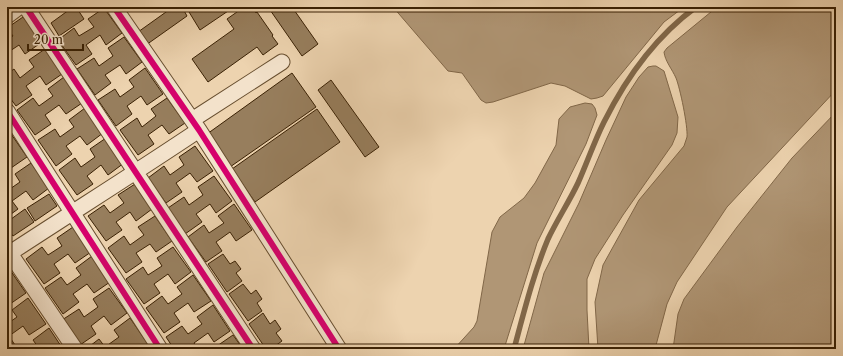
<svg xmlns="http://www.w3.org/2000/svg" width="843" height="356" viewBox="0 0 843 356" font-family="'Libre Caslon Text',serif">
<rect width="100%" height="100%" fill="#edd3af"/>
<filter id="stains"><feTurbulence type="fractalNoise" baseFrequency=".005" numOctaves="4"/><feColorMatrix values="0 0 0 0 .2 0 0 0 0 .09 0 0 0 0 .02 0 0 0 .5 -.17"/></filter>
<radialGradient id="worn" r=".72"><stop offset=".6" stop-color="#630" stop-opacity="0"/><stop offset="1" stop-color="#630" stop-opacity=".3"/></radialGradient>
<path fill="#b09675" stroke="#816748" d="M393 7H684L664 22 603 96 597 98 591 99 565 86 551 83 493 102 486 103 481 100 462 73 448 71Z
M717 7H836V90L727 207 677 282 667 304 655 349H598L595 302 603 265 639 200 684 146C685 143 686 140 687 137 688 126 680 88 676 78 672 69 665 61 664 52L667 48Z
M653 66H656L664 71 678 117 677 133 672 145 623 215 595 259 587 279V310L589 349H523L544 273 579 203 606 140 626 97 639 77 648 67Z
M585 103 592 104 595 108 597 115 586 144 537 243 504 349H454L474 327 477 321 492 232 500 217 524 198 535 183 556 145 559 119 570 107Z
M836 112V349H673L678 314 684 299 737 227 792 158Z"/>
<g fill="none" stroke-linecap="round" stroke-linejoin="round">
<path stroke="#816748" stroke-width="5.5" d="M514 349C524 312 533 275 548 239 557 220 569 202 578 183 587 163 594 142 604 122 627 76 655 37 696 7"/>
</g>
<path fill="#977e5d" stroke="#3a2104" d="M73 7H76L84 19 59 36 51 23Z
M173 7H182L187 16 146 45 138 32Z
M186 7H234L200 30Z
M244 7H252L256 13 257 12 273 35 272 36 278 44 263 55 257 47 208 82 192 59 234 29 227 19Z
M268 7H292L318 44 302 56Z
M104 8 122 33 106 45 100 35 86 45 92 54 76 65 58 40 74 28 79 36 94 27 88 19Z
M23 17 42 42 25 54 19 45 7 53V40L13 36 7 28Z
M124 37 142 62 126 74 120 65 105 75 111 83 95 95 77 69 94 58 99 66 113 56 108 48Z
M45 49 62 74 46 85 40 76 26 86 32 95 16 106 7 94V74L14 69 20 78 34 67 29 60Z
M7 58 11 63 7 66Z
M145 68 163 94 147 105 141 96 127 106 132 114 116 126 98 100 115 89 120 97 134 87 129 80Z
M292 73 316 107 230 167 207 134Z
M64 77 82 103 66 114 59 105 45 115 51 124 35 135 17 110 33 98 39 106 53 96 48 89Z
M331 80 379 147 365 157 318 90Z
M167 98 185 123 169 134 162 125 148 135 154 144 138 155 120 130 137 118 142 127 156 116 151 109Z
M85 108 103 133 87 145 80 136 66 146 72 154 56 166 38 140 55 129 60 137 74 127 69 120Z
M317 109 340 142 255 202 232 169Z
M9 131 27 157 11 168 7 162V133Z
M106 138 124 163 108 175 101 165 87 176 93 184 77 195 59 170 75 158 81 167 95 157 90 149Z
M195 146 213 171 197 182 190 173 176 183 182 192 166 203 148 178 164 166 170 175 184 165 179 157Z
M31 163 49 188 33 200 26 191 12 201 18 209 7 217V191L20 182 15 174Z
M214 176 232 201 216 213 210 204 196 214 202 222 185 234 168 208 184 197 189 205 203 195 198 187Z
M135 184 152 209 136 221 130 212 116 222 122 230 106 241 88 216 104 205 110 213 124 203 118 195Z
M49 194 57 206 35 221 27 208Z
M234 204 252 230 236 241 230 232 216 242 222 251 206 262 188 237 204 225 209 233 224 223 218 216Z
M25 209 34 222 13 236 7 228V222Z
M155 216 172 241 156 252 150 244 136 253 142 262 126 273 108 248 124 236 130 245 144 235 138 227Z
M73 227 91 252 75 263 68 254 54 264 60 273 44 284 26 259 42 247 48 255 62 246 57 238Z
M173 247 191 272 175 284 168 274 154 284 160 293 144 304 126 279 143 267 148 275 162 266 157 258Z
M223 254 230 264 235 261 241 269 236 273 242 281 227 292 208 264Z
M92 256 110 282 94 293 87 284 73 294 79 302 63 314 45 288 61 277 67 285 81 275 76 268Z
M8 267 26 293 10 304 7 300V268Z
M193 275 211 301 194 312 188 303 174 313 180 322 164 333 146 308 162 296 168 304 182 294 177 287Z
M243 284 251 294 256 290 262 299 257 303 262 311 248 321 229 294Z
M109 288 127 313 111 325 104 316 91 326 96 334 80 345 62 320 79 309 84 317 98 307 93 299Z
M28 298 46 324 29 335 23 326 9 336 15 345 7 349V324L17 317 12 310Z
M213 305 230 331 214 342 208 333 194 343 198 349H174L166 337 182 326 188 334 202 324 197 317Z
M263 313 270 324 275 320 281 329 276 333 282 341 271 349H266L249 324Z
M130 318 148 344 141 349H127L126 346 122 349H86L99 339 105 347 119 337 114 330Z
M49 328 63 349H35L38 347 33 340Z
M233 335 243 349H219L217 346Z"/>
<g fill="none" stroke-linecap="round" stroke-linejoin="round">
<defs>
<path id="street" d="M26 7 253 349
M114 7 199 130 339 349
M7 16 19 7
M7 111 160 349
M192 120 282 62
M7 249 75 349
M7 255C71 213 135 173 199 130"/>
</defs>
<use href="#street" stroke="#674e2f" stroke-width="17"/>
<use href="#street" stroke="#f3e2cb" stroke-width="15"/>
<defs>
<path id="cycleway" d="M26 7 253 349
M114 7 199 130 339 349
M7 111 160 349"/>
</defs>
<use href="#cycleway" stroke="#f3e2cb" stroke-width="8"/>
<use href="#cycleway" stroke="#d6006c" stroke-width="6"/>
</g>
<rect width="843" height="356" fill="none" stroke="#edd3af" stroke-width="24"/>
<rect x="8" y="8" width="827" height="340" fill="none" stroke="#3a2104" stroke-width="2"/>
<rect x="12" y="12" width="819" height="332" fill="none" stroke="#3a2104"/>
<path d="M28 44v6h55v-6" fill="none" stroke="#3a2104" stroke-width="2"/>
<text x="34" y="44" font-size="12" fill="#3a2104" stroke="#f3e2cb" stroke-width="3" paint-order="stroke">20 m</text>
<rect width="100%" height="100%" filter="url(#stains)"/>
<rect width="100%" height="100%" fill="url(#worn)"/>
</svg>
